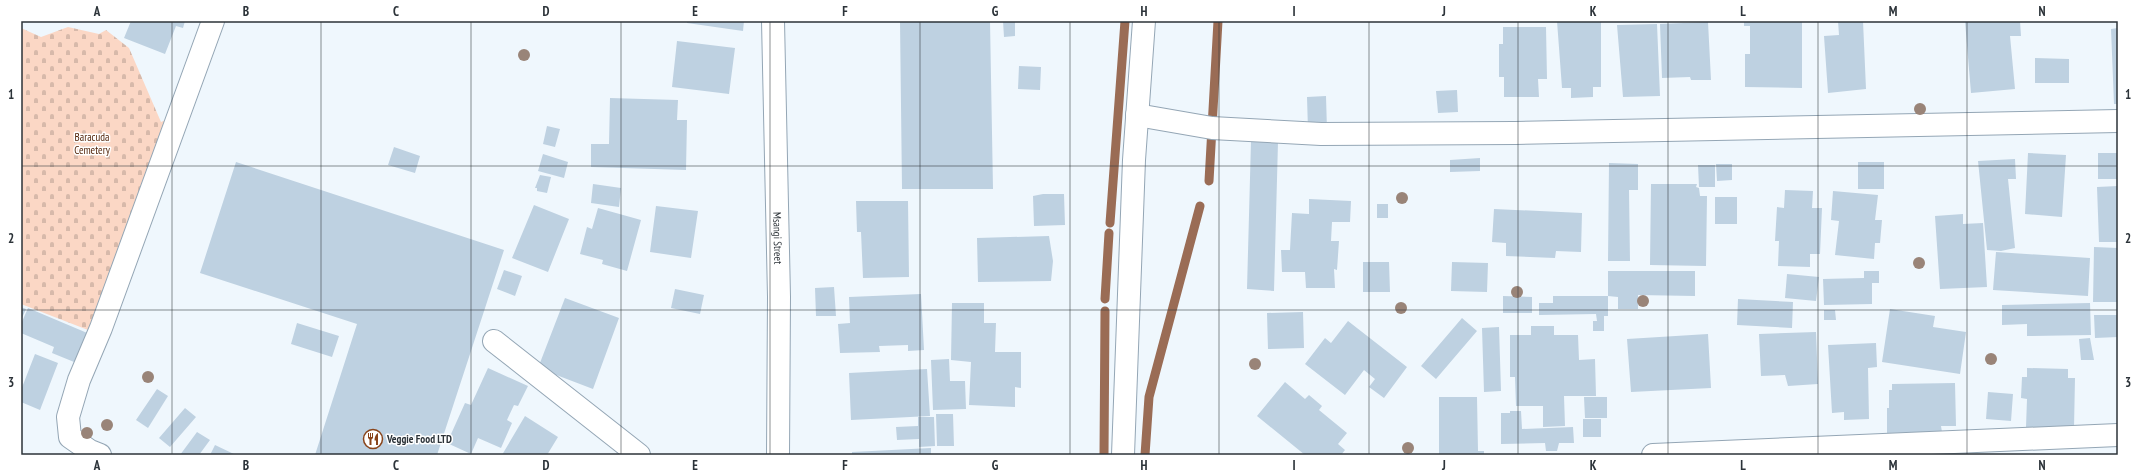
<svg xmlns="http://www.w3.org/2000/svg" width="2139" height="476" viewBox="0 0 2139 476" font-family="'PT Sans Narrow',sans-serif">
<defs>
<pattern id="cemetery-stones" width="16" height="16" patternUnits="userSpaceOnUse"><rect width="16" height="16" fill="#fbd7c5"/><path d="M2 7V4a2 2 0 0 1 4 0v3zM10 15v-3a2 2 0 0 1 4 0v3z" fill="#d7b9aa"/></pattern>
</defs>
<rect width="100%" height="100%" fill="#eff7fd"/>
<path fill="url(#cemetery-stones)" d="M68 27 99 34 106 30 129 48 161 122 184 112 88 330 21 304V28L41 37Z"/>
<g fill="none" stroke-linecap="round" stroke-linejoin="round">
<path stroke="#9a6c55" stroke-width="9" d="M1209 181 1218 21
M1110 223 1125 21
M1105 299 1109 233
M1104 455 1105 311
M1145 455 1149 397 1200 206"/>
</g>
<path fill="#bed1e1" d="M131 21H185L183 28 176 26 165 54 124 38Z
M687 21H744L743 31 687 23Z
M900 21H990L993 189H902Z
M1003 21H1015V36L1004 37Z
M1557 21H1601V87H1593V97L1571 98V88H1562Z
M1744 21H1802V88L1745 87V54H1750V26H1744Z
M1838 21H1863L1866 89 1828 93 1824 36 1839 35Z
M1965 21H2020L2021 36H2010L2015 89 1971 93Z
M1708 22 1711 80H1691L1690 77 1662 78 1660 24Z
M1657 24 1660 96 1623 97 1617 25Z
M1503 27H1546L1547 79H1538L1539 97H1504V77H1499V44H1503Z
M2118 28V104H2114L2111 29Z
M677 41 735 48 729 94 672 87Z
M2035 58 2069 59V83H2035Z
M1019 66 1041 67 1040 90 1018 89Z
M1457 90 1458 112 1438 113 1436 91Z
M1326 96 1327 130H1308L1307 97Z
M610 98 678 100 677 120H687L686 170 591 167V144H609Z
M547 126 560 129 555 147 543 144Z
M1251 141 1278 142 1274 291 1247 289Z
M394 147 420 156 415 173 388 165Z
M2028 153 2066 155 2062 217 2025 214Z
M2098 153H2118V179H2098Z
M543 154 568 162 564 178 538 171Z
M1480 158V171L1450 172V160Z
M2015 159 2016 179H2008L2015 248 2001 251 1987 250 1978 161Z
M236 162 504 250 437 455H315L357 324 200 273Z
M1858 162H1884V189H1858Z
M1609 163 1638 164V190H1629L1630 261H1608Z
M1716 164H1732V180L1717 181Z
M1698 165H1715V187H1699Z
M540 175 551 177 547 193 537 191V188H535Z
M593 184 621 188 619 207 591 203Z
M1651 184H1697L1696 187 1699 188 1700 196H1707L1706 266 1650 265Z
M2118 186V242H2099L2097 187Z
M1785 190 1813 191 1812 208H1822L1820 254H1810V267L1778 266 1779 241H1775L1777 207 1784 208Z
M1833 191 1878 195 1875 220H1882L1880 243H1875L1874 259 1835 255 1839 221 1831 220Z
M1043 194H1064L1065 225 1034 226 1033 196Z
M1715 197H1737V224H1715Z
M1309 199 1351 201 1350 222H1332L1331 241H1339L1337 270 1334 269 1335 288H1306L1305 272H1282L1281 250H1290L1292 213 1309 214Z
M856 201H908L909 277 863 278 861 232H857Z
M1377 204H1388V218H1377Z
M534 205 569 219 548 272 512 258Z
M656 206 698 211 691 258 650 252Z
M598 208 641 220 627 271 602 264 603 260 580 254 587 227 592 229Z
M1494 209 1582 213 1581 252 1556 251 1555 258 1506 256V243L1492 242Z
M1963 214V224L1983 223 1987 287 1940 289 1935 216Z
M1049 236 1053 261 1051 281 978 282 977 238Z
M2094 247 2118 248V302H2093Z
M1996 252 2090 258 2088 296 1993 290Z
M1363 262H1389L1390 292H1363Z
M1452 262 1488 263 1487 292 1451 291Z
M504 270 522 276 515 296 497 289Z
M1608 271H1695V296L1638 295V309H1618V297L1608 296Z
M1864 271H1879V283H1872V304L1824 305 1823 279 1864 278Z
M1787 274 1819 277 1816 301 1785 298Z
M834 287 836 316H816L815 288Z
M675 289 704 295 700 314 671 308Z
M921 294 924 350 908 351V345L879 346 880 352 840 353 838 324 850 323 849 297Z
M1503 296 1532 297V313H1503Z
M1553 296H1608V316H1604V331H1593V321H1597L1596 314 1539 315V303H1553Z
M565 298 619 318 593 389 538 368Z
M1738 299 1793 302 1792 328 1737 325Z
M952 303H984V323H996L995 352H1021V388L1015 387V407L969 405 971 362 951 360Z
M2090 303 2091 335 2027 336V324L2002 325V305Z
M21 307 26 309 21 320Z
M28 308 92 335 79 364 52 353 54 347 21 333V324Z
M1890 309 1935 316 1933 327 1966 332 1960 374 1882 362Z
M1824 310H1835L1836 320H1824Z
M1303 312 1304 348 1268 349 1267 313Z
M2094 315H2118V337L2095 338Z
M1462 318 1477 331 1436 379 1421 366Z
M1348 321 1407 367 1384 398 1369 387 1375 379 1364 370 1345 395 1305 364 1325 338 1331 343Z
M297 323 339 336 332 357 291 344Z
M1531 326H1554V335H1578L1579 360 1595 359 1596 396H1564L1565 426 1543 427V406H1516L1515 377H1510V335H1531Z
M1499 327 1501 391 1484 392 1482 328Z
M1816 332 1818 384 1788 386 1785 375 1761 376 1759 334Z
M1708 334 1711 388 1631 392 1627 339Z
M2090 338 2094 360H2081L2079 339Z
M1876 343 1877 367 1868 368 1869 419 1844 420V412L1832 413 1828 345Z
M35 354 58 363 40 410 21 402V390Z
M949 359 950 381H965L966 409 933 410 931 360Z
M488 368 528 386 518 406 514 405 507 420 512 423 501 448 478 438 471 454 447 443 465 403 471 405Z
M2027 368 2068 369V378H2075L2074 428 2026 427 2027 399 2021 398 2022 377H2027Z
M927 369 930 416 851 420 849 373Z
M1285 382 1305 399 1309 395 1322 406 1319 410 1347 433 1338 444 1345 450 1341 455H1305L1257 416Z
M1955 383 1956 426H1941L1942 432 1887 433V408H1889V390H1892V384Z
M157 389 168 396 148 428 136 420Z
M1988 392 2013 394 2011 421 1986 419Z
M1439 397H1477L1478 451H1484V455H1439Z
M1584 397H1607V418H1585Z
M185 408 196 417 170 447 159 438Z
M1510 411H1521L1522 429 1573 427 1574 443H1559L1557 451H1546L1545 443 1501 444V413H1510Z
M936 414H953L954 446H937Z
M525 416 558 437 547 455H502Z
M918 417H934L935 446 919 447V439L897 440 896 427 918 426Z
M1583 419H1601V437H1583Z
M197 432 210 440 199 455H180Z
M215 445 236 455H210Z
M931 448V455H852V452Z"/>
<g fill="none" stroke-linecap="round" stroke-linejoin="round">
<defs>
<g id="minor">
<path id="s1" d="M773 21 779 297 778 455"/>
<path d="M1137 115 1212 128 1321 134 1515 133 2118 121"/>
<path d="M494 341 639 455"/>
<path d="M100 455 90 451 70 437 68 417 79 380 101 328 213 21"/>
<path d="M1653 455 2118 435"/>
</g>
<path id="major" d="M1123 455 1134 160 1144 21"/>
</defs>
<use href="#minor" stroke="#94a6b5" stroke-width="24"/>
<use href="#major" stroke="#94a6b5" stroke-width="24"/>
<use href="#minor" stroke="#fff" stroke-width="22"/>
<use href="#major" stroke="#fff" stroke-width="22"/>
</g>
<g fill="#998478">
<circle cx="524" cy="55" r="6"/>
<circle cx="1920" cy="109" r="6"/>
<circle cx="1402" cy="198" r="6"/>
<circle cx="1919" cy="263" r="6"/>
<circle cx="1517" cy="292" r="6"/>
<circle cx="1643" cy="301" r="6"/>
<circle cx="1401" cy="308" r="6"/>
<circle cx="1991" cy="359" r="6"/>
<circle cx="1255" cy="364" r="6"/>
<circle cx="148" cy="377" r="6"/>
<circle cx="107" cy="425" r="6"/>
<circle cx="87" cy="433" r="6"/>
<circle cx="1408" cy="448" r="6"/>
</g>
<path fill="none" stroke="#2c3339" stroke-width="1" stroke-opacity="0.55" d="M172 21V455M321 21V455M471 21V455M621 21V455M770 21V455M920 21V455M1070 21V455M1219 21V455M1369 21V455M1518 21V455M1668 21V455M1818 21V455M1967 21V455M21 166H2118M21 310H2118"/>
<defs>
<symbol id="restaurant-ring" viewBox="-11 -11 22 22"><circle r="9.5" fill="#fff" stroke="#89441b" stroke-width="1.5"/><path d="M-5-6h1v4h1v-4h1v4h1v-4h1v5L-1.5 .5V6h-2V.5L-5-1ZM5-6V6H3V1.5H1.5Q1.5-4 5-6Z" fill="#89441b"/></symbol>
</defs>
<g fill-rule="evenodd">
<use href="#restaurant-ring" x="362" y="428" width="22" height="22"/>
</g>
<g text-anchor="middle" stroke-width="3" stroke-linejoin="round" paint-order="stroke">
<g font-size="11" fill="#53260b" stroke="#fff">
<text x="92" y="141">Baracuda<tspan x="92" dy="13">Cemetery</tspan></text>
</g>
<g font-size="11" fill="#2c3339" stroke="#fff">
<text dy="4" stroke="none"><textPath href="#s1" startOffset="217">Msangi Street</textPath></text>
</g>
<g font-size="11" font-weight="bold" fill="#2c3339" stroke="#fff" text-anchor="start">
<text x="387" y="443">Veggie Food LTD</text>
</g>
</g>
<rect width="2139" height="476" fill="none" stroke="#ffffff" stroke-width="44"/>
<rect x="22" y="22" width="2095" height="432" fill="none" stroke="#2c3339" stroke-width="1.5"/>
<g font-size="13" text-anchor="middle" font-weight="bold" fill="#2c3339">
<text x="97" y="16">A</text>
<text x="246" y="16">B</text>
<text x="396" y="16">C</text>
<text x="546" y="16">D</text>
<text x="695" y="16">E</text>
<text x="845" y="16">F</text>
<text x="995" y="16">G</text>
<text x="1144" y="16">H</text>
<text x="1294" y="16">I</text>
<text x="1444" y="16">J</text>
<text x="1593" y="16">K</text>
<text x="1743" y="16">L</text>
<text x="1893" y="16">M</text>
<text x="2042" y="16">N</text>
<text x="11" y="99">1</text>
<text x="2128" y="99">1</text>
<text x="11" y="243">2</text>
<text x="2128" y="243">2</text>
<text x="11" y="387">3</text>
<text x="2128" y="387">3</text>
<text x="97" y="470">A</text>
<text x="246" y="470">B</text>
<text x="396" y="470">C</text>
<text x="546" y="470">D</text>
<text x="695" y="470">E</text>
<text x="845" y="470">F</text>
<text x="995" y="470">G</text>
<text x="1144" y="470">H</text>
<text x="1294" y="470">I</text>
<text x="1444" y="470">J</text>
<text x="1593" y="470">K</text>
<text x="1743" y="470">L</text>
<text x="1893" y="470">M</text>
<text x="2042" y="470">N</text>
</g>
</svg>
